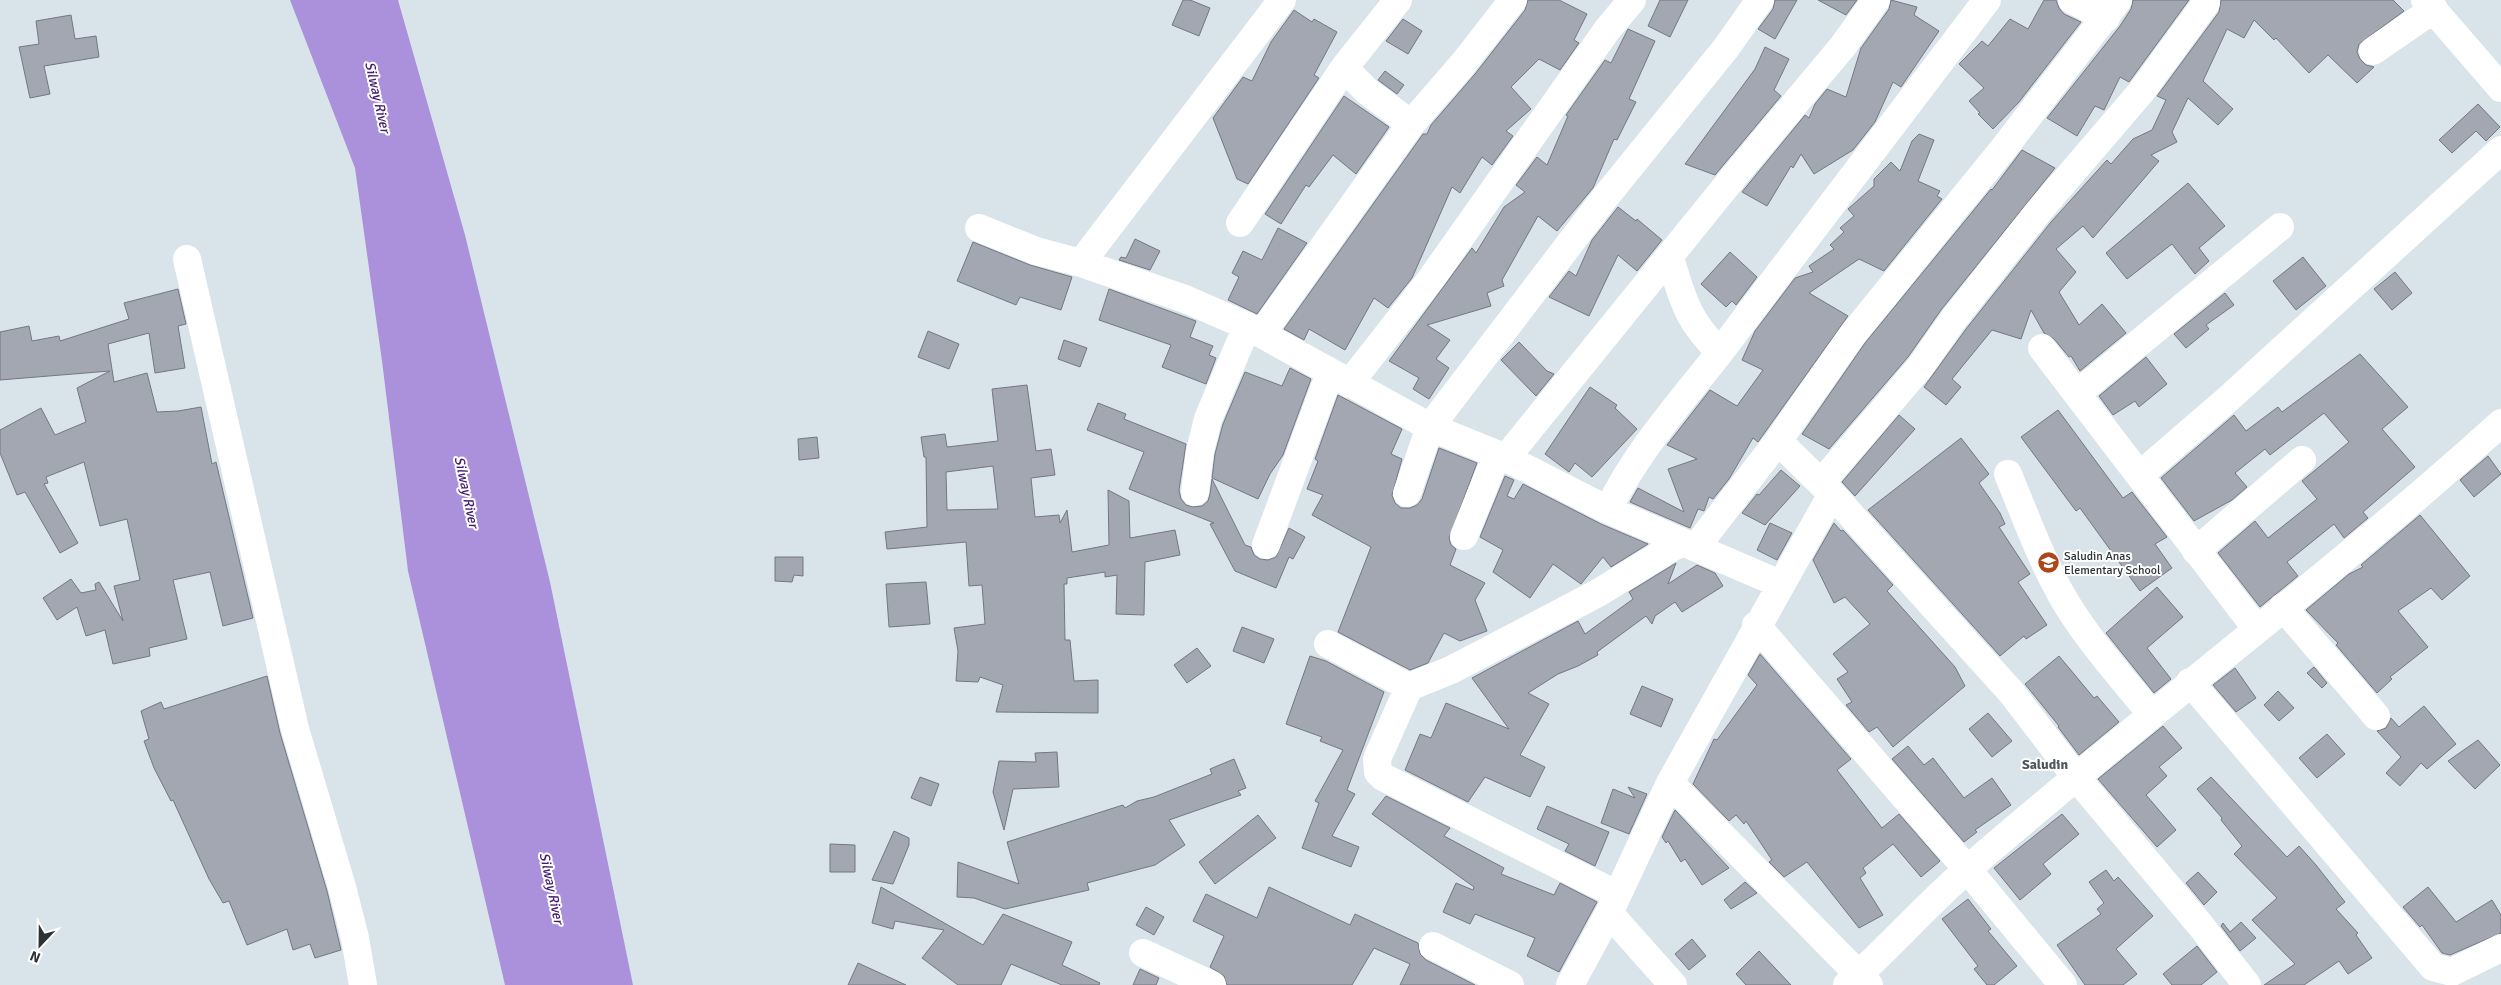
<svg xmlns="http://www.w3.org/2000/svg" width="2501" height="985" viewBox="0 0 2501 985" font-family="Signika,sans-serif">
<rect width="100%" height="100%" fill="#d8e4ea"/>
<path fill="#ab91db" d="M290 0H398L465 235 550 582 633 985H505L408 571 382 361 355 168Z"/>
<path fill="#a3a7b2" stroke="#737781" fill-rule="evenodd" d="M1183 0H1190L1210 8 1199 36 1172 25Z
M1528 0H1559L1587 14 1574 40 1579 43 1560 70 1539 59 1511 87 1531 109 1506 131 1513 136 1492 165 1482 157 1460 193 1452 187 1412 278 1388 308 1374 298 1345 350 1309 329 1304 340 1284 329 1423 134H1427L1431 125 1475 74 1525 10Z
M1660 0H1688L1670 37 1648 26Z
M1775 0H1797L1775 39 1758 29 1773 9Z
M1818 0H1857L1846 15Z
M1891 0 1917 7 1914 15 1939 31 1901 87 1893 82 1875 122 1853 150 1814 174 1801 154 1793 168 1791 166 1767 206 1742 192 1805 115 1809 118 1815 104 1827 89 1846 97 1861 48 1889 9Z
M2044 0H2056L2059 8 2064 14 2081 22 2019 102 1993 129 1978 114 1980 113 1969 101 1984 88 1959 64 1982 41 1988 46 2010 19 2028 29Z
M2133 0H2189L2129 82 2120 77 2104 110 2095 106 2077 136 2047 118 2120 26 2131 9Z
M2221 0H2393L2404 11 2359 44 2357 52 2360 59 2366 65 2374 67 2357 83 2328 55 2309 73 2276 38 2274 40 2254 20 2244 38 2227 29 2203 81 2233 109 2218 125 2188 98 2172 132 2177 142 2151 155 2159 161 2093 238 2083 226 2056 249 2076 272 2059 292 2079 325 2102 304 2126 333 2080 371 2071 356 2069 357 2054 339 2044 333 2031 310 2021 339 1992 330 1952 379 1961 387 1946 405 1924 387 1966 329 2051 222 2107 160 2111 164 2133 139 2152 130 2166 100 2157 96 2219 12Z
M1294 10 1312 22 1314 19 1337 32 1314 75 1319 78 1248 184 1237 179 1213 118 1243 77 1252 81 1271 42Z
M71 15 75 39 96 36 99 57 44 66 50 94 30 98 19 47 39 44 36 21Z
M1403 19 1422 31 1408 54 1386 41Z
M1628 29 1655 41 1629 99 1636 102 1617 140 1614 139 1593 188 1557 231 1538 216 1502 280 1504 286 1487 293 1491 306 1427 325 1450 340 1436 359 1449 368 1429 399 1413 389 1419 378 1389 361 1472 248 1476 253 1504 207 1525 192 1516 185 1537 157 1547 165 1568 116 1566 115 1605 60 1611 63Z
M1765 47 1789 59 1774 90 1781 96 1715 175 1685 164 1755 69Z
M1385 71 1404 85 1397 94 1378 80Z
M1344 96 1389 127 1356 174 1333 155 1309 187 1306 185 1281 224 1265 214Z
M2478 104 2500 127 2486 141 2476 131 2452 153 2439 140Z
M1919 134 1934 140 1918 181 1940 191 1937 196 1942 199 1884 271 1859 259 1809 293 1848 316 1758 442 1753 438 1729 479 1713 499 1709 497 1704 511 1698 509 1690 528 1630 502 1638 488 1684 512 1668 469 1697 459 1667 445 1710 390 1737 406 1763 370 1742 360 1755 331 1795 278 1813 272 1809 266 1834 249 1830 245 1844 232 1840 228 1854 216 1848 209 1874 186V179L1891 162 1900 171 1912 141Z
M2022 150 2055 168 1941 310 1908 357 1829 449 1802 434 1865 343 1991 189 1992 190Z
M2188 183 2225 226 2199 248 2209 261 2195 274 2172 244 2127 279 2106 253Z
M1618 207 1636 221 1637 219 1662 240 1637 271 1618 255 1589 316 1549 297 1569 271 1576 276 1592 240Z
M1278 228 1307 243 1257 314 1228 300 1239 277 1232 273 1243 251 1262 260Z
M1135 239 1160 251 1150 270 1119 260 1121 257 1126 258Z
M973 242 1030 265 1072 277 1061 310 1020 297 1016 305 957 281Z
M1730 252 1757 277 1736 305 1732 301 1726 307 1701 284Z
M2303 257 2326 286 2296 310 2273 281Z
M2395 272 2412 293 2392 310 2374 289Z
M178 289 186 324 178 326 185 368 155 373 149 333 108 344 114 382 147 373 157 412 178 411 201 407 212 464 216 462 253 618 223 626 210 572 173 580 187 639 149 648 150 656 113 664 105 630 86 636 77 607 57 620 43 598 71 579 81 593 96 590 95 584 99 582 123 621 114 586 140 580 127 519 100 526 84 462 46 477 48 483 44 484 78 543 60 553 25 492 17 495 0 453V430L41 408 55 435 86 422 77 388 110 371 0 380V332L29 326 32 341 59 336 60 341 129 319 124 303Z
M1109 289 1196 321 1190 337 1213 346 1209 355 1216 358 1206 384 1162 367 1171 345 1099 320Z
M2225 293 2234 305 2206 325 2209 329 2186 348 2174 334Z
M928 331 959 344 949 369 918 357Z
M1064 340 1087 348 1080 367 1058 359Z
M1519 342 1547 371 1554 374 1536 396 1501 360Z
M2360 354 2408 407 2382 429 2415 467 2363 512 2368 518 2344 538 2334 524 2287 562 2298 576 2260 607 2218 553 2255 521 2268 538 2317 499 2302 481 2349 442 2324 413 2270 455 2265 449 2235 473 2247 487 2232 500 2194 521 2161 478 2234 415 2246 431 2278 407 2282 412Z
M2146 357 2167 384 2139 407 2135 401 2113 415 2099 396Z
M1290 368 1311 379 1283 455 1270 474 1258 499 1212 478 1215 454 1223 424 1245 372 1282 386Z
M1027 385 1036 451 1051 449 1055 475 1031 478 1035 517 1059 515 1060 523 1067 510 1072 552 1109 545 1108 490 1129 501 1130 538 1175 530 1180 555 1145 562 1144 615 1116 614 1117 575 1105 577V572L1067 578V584H1064L1065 640H1070L1074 681 1098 680V713L996 712 1003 685 980 677 978 682 956 681 958 651 954 628 985 624 982 585 969 586 966 542 887 549 885 532 927 527 926 457H924L921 437 945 434 947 447 998 441 992 389ZM993 466 998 509 947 510 946 472Z
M1590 387 1617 405 1615 408 1637 429 1592 477 1575 463 1569 472 1545 454Z
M1338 395 1402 429 1391 454 1402 459 1392 495 1395 503 1401 508H1410L1417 505 1422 499 1439 448 1477 463 1449 538 1451 545 1456 549 1450 565 1485 583 1475 600 1487 631 1460 641 1444 633 1428 663 1410 670 1338 632 1371 547 1312 515 1323 495 1307 489 1318 461 1315 459Z
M1098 403 1126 414 1124 419 1186 444 1179 490 1181 499 1186 505 1193 507 1202 506 1208 501 1210 494 1212 479 1245 545 1251 547 1254 555 1260 559 1268 560 1276 557 1289 528 1305 537 1293 559 1289 557 1276 588 1235 571 1210 524 1214 523 1129 489 1144 452 1087 430Z
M2058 410 2123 498 2132 492 2167 537 2155 544 2172 568 2140 591 2080 508 2076 511 2021 437Z
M1899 415 1915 429 1855 496 1842 482Z
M817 437 819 458 799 460 798 439Z
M1961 438 1989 474 1979 483 2000 513 2005 524 1999 527 2030 574 2018 582 2047 625 2026 639 2024 636 2000 656 1868 510Z
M2488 456 2501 474 2474 497 2460 480Z
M1781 470 1800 486 1765 525 1742 513 1757 494 1759 495Z
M1505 476 1514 480 1507 496 1514 499 1523 484 1601 524 1648 544 1611 567 1603 557 1581 584 1553 564 1530 598 1493 572 1503 550 1480 537Z
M2420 515 2470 576 2442 600 2431 588 2398 611 2428 647 2390 677 2392 679 2377 693 2336 645 2338 643 2306 610 2349 574 2363 567 2361 565Z
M1770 523 1792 533 1777 560 1757 550Z
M1834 523 1841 531 1843 530 1893 585 1887 591 1955 667 1965 686 1893 747 1877 727 1869 732 1846 705 1852 702 1837 679 1848 672 1833 654 1870 624 1845 597 1834 603 1813 560Z
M775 557H803V576L794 575 792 582 775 581Z
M1676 563 1668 584 1697 565 1715 573 1723 586 1682 612 1675 602 1655 616 1652 624 1646 616 1597 652 1598 655 1578 666 1558 674 1528 693 1549 704 1520 755 1545 767 1530 797 1485 777 1468 802 1405 770 1420 734 1431 738 1446 703 1509 729 1472 678 1578 621 1585 634 1633 599 1629 592Z
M926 582 930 624 889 627 886 584Z
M2157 587 2183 617 2147 648 2171 679 2154 693 2106 633Z
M1242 627 1274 639 1264 663 1233 651Z
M1197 648 1211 666 1187 683 1174 665Z
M1760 654 1851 759 1837 770 1882 828 1899 814 1940 861 1921 877 1893 844 1863 868 1866 873 1860 878 1883 915 1859 928 1807 862 1784 877 1769 862 1772 860 1746 821 1744 824 1736 815 1729 821 1693 784 1714 739 1717 740 1757 685 1748 675Z
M1310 656 1326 661 1384 692 1347 790 1355 794 1332 836 1359 847 1351 867 1302 848 1319 803 1315 801 1343 750 1320 741 1322 737 1286 724Z
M2059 656 2094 698 2097 696 2119 722 2079 755 2058 727 2059 726 2025 684Z
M2314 667 2327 683 2322 688 2307 673Z
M2235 668 2256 698 2236 712 2213 685Z
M267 676 280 733 327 891 341 950 315 958 310 944 293 950 287 929 247 945 229 901 223 903 209 879 173 800 171 801 154 768 144 741 149 739 141 711 161 702 164 709Z
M1642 686 1673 699 1661 727 1630 714Z
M2278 691 2294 708 2279 721 2264 705Z
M2424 706 2456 744 2427 769 2421 763 2400 786 2386 773 2401 757 2377 731 2386 728 2391 718 2399 727Z
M1988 713 2012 741 1992 757 1969 729Z
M2163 726 2182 748 2159 767 2167 776 2146 795 2176 830 2157 847 2098 779Z
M2327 734 2345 754 2317 778 2299 758Z
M2478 740 2500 765 2475 789 2448 761Z
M1908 746 1924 765 1933 758 1964 798 1992 778 2011 805 1975 830 1977 832 1964 842 1892 759Z
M1057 752 1059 787 1013 789 1004 830 993 792 999 761 1036 762 1035 753Z
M1234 759 1246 788 1238 791 1241 795 1169 820 1185 845 1155 865 1087 883 1089 890 1005 909 974 898 957 897 958 862 1019 884 1007 842 1123 805 1125 808 1137 801 1154 797 1212 774 1210 769Z
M920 777 939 784 931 806 911 798Z
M2211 777 2287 857 2299 846 2316 865 2345 902 2336 909 2358 933 2356 935 2372 958 2348 974 2339 961 2304 985H2264L2295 964 2252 920 2277 898 2234 854 2242 846 2221 820 2222 818 2197 789Z
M1628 787 1647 794 1629 834 1601 823 1613 789 1635 798Z
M1386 796 1450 828 1444 836 1504 868 1501 874 1554 895 1560 883 1597 902 1559 972 1527 956 1535 938 1475 914 1470 924 1443 912 1456 883 1473 890 1474 887 1372 814Z
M1547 806 1609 832 1595 866 1565 851 1569 844 1537 829Z
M1675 810 1729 868 1702 885 1685 859 1681 862 1668 841 1666 843 1662 837Z
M2062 814 2079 834 2043 864 2051 874 2020 900 1994 868Z
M1258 815 1276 838 1215 884 1199 862Z
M894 831 909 838V845L893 884 872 880Z
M830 844 855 845V872H830Z
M2106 870 2114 881 2118 877 2153 916 2116 949 2137 974 2123 985H2085L2057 945 2101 914 2097 909 2104 903 2089 882Z
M2198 872 2217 892 2204 905 2186 883Z
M1745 882 1757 893 1731 909 1724 900Z
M881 887 983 945 1003 914 1072 942 1062 965 1100 983 1099 985H1062L1011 964 1001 985H958L922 958 944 930 895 921 893 929 872 923Z
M1269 887 1350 925 1355 914 1418 943 1420 954 1426 960 1475 985H1400L1410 964 1374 948 1352 985H1227L1224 976 1210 967 1224 936 1193 921 1206 894 1257 918Z
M2428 887 2456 922 2492 900 2501 915V933L2450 955 2442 953 2422 925 2420 927 2403 907Z
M1968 899 1991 929 1988 931 2017 966 1994 985H1987L1974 969 1978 966 1942 919Z
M1146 907 1164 917 1154 935 1136 925Z
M2241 922 2256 938 2240 951 2221 926 2223 923 2230 932Z
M1692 939 1706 956 1689 970 1675 954Z
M2197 946 2217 972 2201 985H2172L2163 974Z
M1759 951 1791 985H1746L1736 974Z
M858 963 906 985H848Z
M1140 969 1159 978 1156 985H1133Z"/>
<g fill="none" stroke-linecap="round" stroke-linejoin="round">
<path stroke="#fff" stroke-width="28" d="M2072 0 2106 18
M2425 0 2501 88
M2373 51 2434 9
M1344 68 1367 91 1411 124
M1240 223 1344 68 1398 0
M979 228 1036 251 1081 263 1185 299 1247 326 1430 427 1506 458 1608 510 1780 584
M1670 258C1683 300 1687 320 1720 352
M187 259 295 729 342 887 355 938 363 985
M1081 263 1282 0
M1262 333 1411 124 1463 64 1513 0
M2042 348 2256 628
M1349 384 1431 279 1607 30 1632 0
M2078 393 2280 227
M1778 441 1832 494 2011 692 2076 777 2201 926 2247 985
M1506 458 1736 174 1843 46 1876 0
M2008 474C2025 515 2040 557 2062 596 2086 638 2121 676 2152 715
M2140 475 2228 399 2501 150
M1821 483 1920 367 1953 320 2039 211 2141 92 2206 3
M1195 492 1200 451 1208 419 1247 326
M1407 493 1430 427 1603 200 1726 48 1760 0
M1608 510C1640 444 1689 394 1733 335 1817 223 1902 112 1987 0
M1464 536 1497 454
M1266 545 1330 373
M1696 547 1778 441 1853 334 2004 148 2118 0
M2196 551 2302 460
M2283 607 2376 716
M1756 625 1967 869 2063 985
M1328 644 1409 687 1451 670 1598 593 1681 542
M2190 682 2433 967 2452 972 2501 948
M1409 687 1377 759 1378 772 1383 777 1616 894
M1670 783 1869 985
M1609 913 1673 985
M1433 946 1510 985
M1143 953 1212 985
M1570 985 1609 913 1670 783 1832 494
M1847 985C1889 948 1926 905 1969 868 2143 716 2330 578 2501 423"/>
</g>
<defs>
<symbol id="school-disc" viewBox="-11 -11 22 22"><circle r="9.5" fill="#ac471a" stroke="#fff"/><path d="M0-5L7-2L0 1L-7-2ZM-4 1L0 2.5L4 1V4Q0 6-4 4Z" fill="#fff"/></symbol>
</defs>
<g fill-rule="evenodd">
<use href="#school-disc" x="2036" y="550" width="25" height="25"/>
</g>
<g text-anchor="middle" stroke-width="4" stroke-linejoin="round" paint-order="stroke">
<g font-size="12" fill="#2d3234" stroke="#fff" text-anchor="start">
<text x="2064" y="560">Saludin Anas<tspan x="2064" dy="14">Elementary School</tspan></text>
</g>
<g font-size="14" font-style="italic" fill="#421a70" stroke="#fff">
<text transform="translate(378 97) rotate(77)" y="5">Silway River</text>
<text transform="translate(467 492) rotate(78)" y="5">Silway River</text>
<text transform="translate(552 888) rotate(78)" y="5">Silway River</text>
</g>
<g font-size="14" font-weight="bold" fill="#4d575d" stroke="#fff">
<text x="2045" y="769">Saludin</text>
</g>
</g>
<g transform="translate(40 945) rotate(202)" stroke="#ffffff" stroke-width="4" paint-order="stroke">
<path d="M0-4L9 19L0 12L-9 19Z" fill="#2d3234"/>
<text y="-8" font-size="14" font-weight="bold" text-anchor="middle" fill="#2d3234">N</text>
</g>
</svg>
